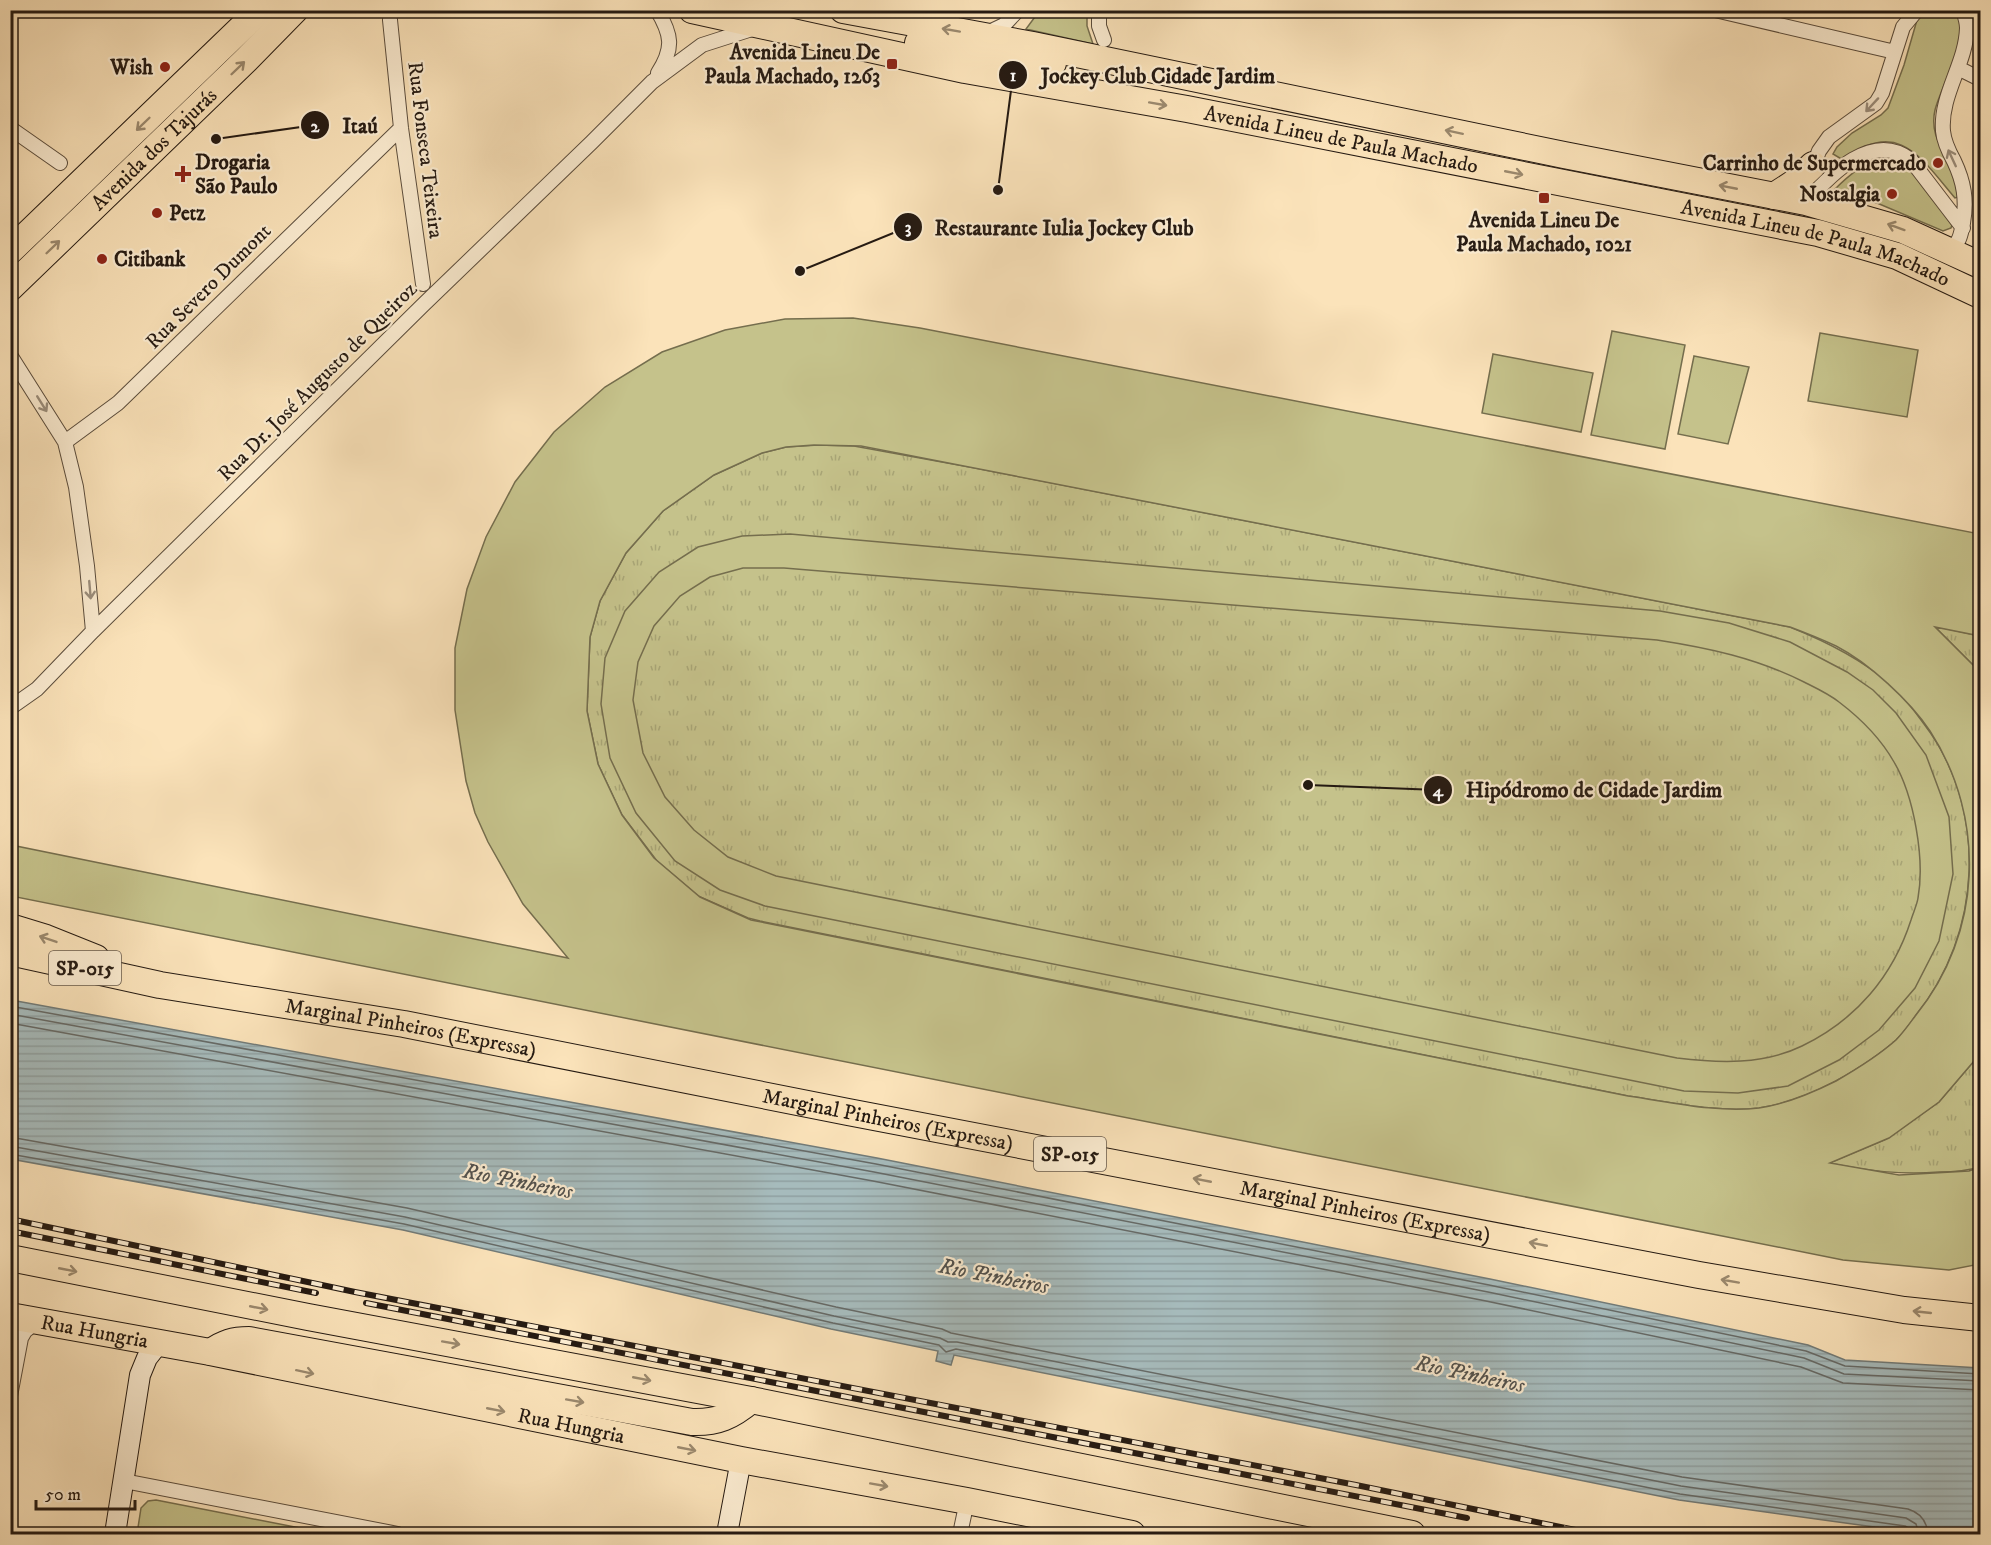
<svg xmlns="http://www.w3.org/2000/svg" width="1991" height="1545" viewBox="0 0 1991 1545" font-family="'IM FELL DW Pica',serif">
<defs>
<pattern id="grass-tufts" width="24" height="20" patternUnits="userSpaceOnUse" patternTransform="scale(1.5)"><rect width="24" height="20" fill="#c5c28b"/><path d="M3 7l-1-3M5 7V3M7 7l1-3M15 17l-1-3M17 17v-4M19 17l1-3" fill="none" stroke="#a9a677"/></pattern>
<pattern id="water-rules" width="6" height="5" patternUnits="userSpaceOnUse" patternTransform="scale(1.5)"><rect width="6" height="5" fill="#a6bbbc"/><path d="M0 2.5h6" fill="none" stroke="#8fa0a1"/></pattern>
</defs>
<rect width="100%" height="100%" fill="#fbe3ba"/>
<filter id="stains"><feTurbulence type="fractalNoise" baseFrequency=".00333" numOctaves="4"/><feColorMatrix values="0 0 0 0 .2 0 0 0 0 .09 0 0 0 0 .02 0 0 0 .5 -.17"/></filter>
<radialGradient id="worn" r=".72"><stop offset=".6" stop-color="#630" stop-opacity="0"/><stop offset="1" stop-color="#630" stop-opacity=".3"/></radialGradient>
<path fill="url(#grass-tufts)" stroke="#756e4e" stroke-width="1.5" d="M818 445 854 446 975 468 1790 627C1825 641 1860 658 1889 683 1901 694 1914 710 1924 724 1989 809 1982 934 1916 1015 1910 1024 1903 1033 1896 1040 1878 1056 1857 1069 1836 1081 1812 1094 1786 1104 1759 1108 1716 1113 1671 1102 1628 1096L760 921 748 918 698 896 657 861 622 815 598 764 587 711 590 637 600 601 626 553 663 511 714 475 762 453 786 447Z
M1934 626 1980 636V672Z
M1980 1054V1167C1967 1171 1954 1172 1939 1172 1900 1175 1868 1171 1829 1163L1886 1139 1939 1102Z"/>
<path fill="#c5c28b" stroke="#756e4e" stroke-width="1.5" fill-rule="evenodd" d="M1040 10 1087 11V26L1093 44 1026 29Z
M1924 10 1953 11C1976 26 1940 88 1935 110 1929 136 1945 151 1954 174 1957 181 1957 189 1958 197L1955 198C1921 158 1898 117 1843 160L1833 154 1837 147 1852 133 1881 115 1888 108 1904 65 1917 20Z
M1885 158 1913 170 1952 225 1951 228 1943 231 1877 203 1835 194 1834 190C1848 176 1865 161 1885 158Z
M853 318 920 328 1980 534V636L1935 627 1980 672V1054L1939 1102 1889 1138 1830 1163 1899 1175 1969 1171 1980 1167V1264L1949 1270 1843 1260 11 896V845L568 958 523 904 488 842 475 813 466 781 455 710V648L467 589 486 537 515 482 554 432 605 387 662 352 725 330 785 319ZM814 445 861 446 1790 627C1806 633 1821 639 1836 646 1869 663 1910 701 1930 731 1987 819 1982 934 1916 1015 1910 1023 1903 1033 1896 1040 1878 1056 1857 1069 1836 1081 1812 1093 1787 1104 1759 1108 1716 1113 1671 1102 1628 1096L751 920 700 897 654 858 622 815 598 764 587 711 590 637 600 601 626 553 663 511 714 475 762 453 786 447Z
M1612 331 1685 345 1665 449 1591 435Z
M1820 333 1918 350 1907 417 1808 401Z
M1493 354 1593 373 1581 432 1482 413Z
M1694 356 1749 367 1728 444 1678 434Z
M790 534 1660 611 1729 623 1790 642 1847 672 1873 690 1896 713 1926 755 1949 817 1953 874 1939 941 1915 988 1879 1030 1839 1060 1788 1086 1738 1093 1684 1091 765 906 720 890 675 861 636 813 610 758 601 704 605 658 625 611 659 572 698 547 742 536ZM743 568H784L1657 640C1709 648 1756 658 1804 682 1816 688 1829 694 1839 702 1860 718 1881 739 1894 762 1914 796 1925 859 1918 898 1917 905 1913 913 1911 920 1893 976 1856 1020 1802 1046 1763 1065 1719 1063 1677 1058L776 876 728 857 694 830 665 797 643 753 633 700 638 662 654 626 680 596 710 577Z
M156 1500 331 1534H137L141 1508 148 1501Z"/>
<path fill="url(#water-rules)" stroke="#727b78" stroke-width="1.5" d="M11 1000 877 1158 1490 1279 1808 1345 1845 1360 1980 1368V1534H1925L1679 1500 954 1355 951 1365 936 1361 938 1351 831 1329 403 1230 11 1159Z"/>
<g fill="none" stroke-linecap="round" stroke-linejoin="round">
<path stroke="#666a67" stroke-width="1.5" d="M10 1006 876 1164 1489 1285 1806 1351 1845 1366 1980 1374
M10 1014 874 1172 1488 1292 1804 1358 1844 1374 1980 1381
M10 1023 873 1181 1486 1301 1801 1367 1843 1383 1980 1390
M10 1137 407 1208 836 1307 942 1329 951 1333 1682 1477 1908 1509C1921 1513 1927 1522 1928 1534
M10 1146 405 1217 834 1316 940 1338 948 1342H957L1681 1486 1906 1518 1916 1524 1919 1534
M10 1154 404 1224 833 1323 939 1345 946 1352 956 1349 1680 1494 1905 1526 1910 1529 1911 1534"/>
<defs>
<path id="street" d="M657 10C672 35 674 48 658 73
M1099 10V26L1104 40
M1715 10 1895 52
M390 20 401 128 423 284
M987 33 1004 25 1018 10
M1958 68 1980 79
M10 128 60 163
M1812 170 1819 151 1829 137 1876 103 1882 93 1903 27 1917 10
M1806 202C1830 175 1872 130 1911 160L1963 228
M1949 251C1959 244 1961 235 1963 223 1967 200 1964 182 1954 161 1949 152 1944 142 1943 131 1940 95 1966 64 1967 28 1967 23 1965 16 1963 10
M10 355 65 442 76 487 87 566 93 631
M65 442 118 403 401 128
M10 708 37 689 93 631 423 305 592 142 652 82 702 45 755 28
M10 1396 21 1338 25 1331 37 1321
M124 1481 398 1534
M960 1534 967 1501"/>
<path id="secondary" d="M115 1534 140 1375 147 1358 158 1344
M727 1534 741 1460"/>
<g id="highway">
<path id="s1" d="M692 10 965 70 1187 109 1818 233 1897 256 1980 295"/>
<path d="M843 10 1033 45 1564 155 1806 202 1903 230 1980 265"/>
<path d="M918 43 1017 61 1053 63"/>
<path d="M1774 196 1794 183 1813 165"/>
<path d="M10 251 260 10"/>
<path id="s2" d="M10 288 246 60 295 10"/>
<path d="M10 927 46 938 96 958"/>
<path id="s3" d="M10 952 160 985 404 1024 848 1112 1699 1275 1904 1310 1980 1318"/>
<path d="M10 1258 308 1317 751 1400 1412 1534"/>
<path id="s4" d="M10 1316 210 1352 741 1460 967 1501 1132 1534"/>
<path d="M211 1352C224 1343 233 1340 249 1340L692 1422C717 1423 732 1416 751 1400"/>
</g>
</defs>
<use href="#street" stroke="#5a4c3c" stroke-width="16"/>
<use href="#secondary" stroke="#251a12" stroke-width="22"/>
<use href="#highway" stroke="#251a12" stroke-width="28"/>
<use href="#street" stroke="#fcedd2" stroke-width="14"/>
<use href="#secondary" stroke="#fcedd2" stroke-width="20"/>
<use href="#highway" stroke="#fbe3ba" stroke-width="26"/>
<defs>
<path id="rail" d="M10 1219 355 1292 1356 1485 1595 1534
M10 1231 316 1293
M366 1303 1467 1518"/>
</defs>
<use href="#rail" stroke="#251a12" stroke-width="6"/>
<use href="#rail" stroke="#fcedd2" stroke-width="4" stroke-dasharray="11" stroke-linecap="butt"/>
</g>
<defs><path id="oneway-shaft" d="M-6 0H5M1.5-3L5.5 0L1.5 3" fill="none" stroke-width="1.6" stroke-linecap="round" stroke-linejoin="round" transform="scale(1.5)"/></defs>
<g stroke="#9b896e">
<use href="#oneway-shaft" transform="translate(951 30) rotate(-170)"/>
<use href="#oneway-shaft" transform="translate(238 68) rotate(-44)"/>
<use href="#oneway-shaft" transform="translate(1158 104) rotate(10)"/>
<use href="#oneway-shaft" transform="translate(143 124) rotate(136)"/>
<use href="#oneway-shaft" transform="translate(1454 132) rotate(-168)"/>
<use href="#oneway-shaft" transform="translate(1514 173) rotate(11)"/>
<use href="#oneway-shaft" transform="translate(1728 187) rotate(-169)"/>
<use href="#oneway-shaft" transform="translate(1896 227) rotate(-160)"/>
<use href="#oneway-shaft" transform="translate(53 247) rotate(-44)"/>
<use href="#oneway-shaft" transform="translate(48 939) rotate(-161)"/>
<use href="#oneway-shaft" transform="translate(1202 1180) rotate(-169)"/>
<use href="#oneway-shaft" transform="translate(1538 1244) rotate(-169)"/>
<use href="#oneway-shaft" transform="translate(68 1270) rotate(11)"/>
<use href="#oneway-shaft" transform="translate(1730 1281) rotate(-170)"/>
<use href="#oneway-shaft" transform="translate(259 1308) rotate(11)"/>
<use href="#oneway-shaft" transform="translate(1922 1312) rotate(-174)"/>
<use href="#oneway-shaft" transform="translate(451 1343) rotate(10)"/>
<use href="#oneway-shaft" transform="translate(305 1372) rotate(12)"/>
<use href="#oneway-shaft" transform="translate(642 1379) rotate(11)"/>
<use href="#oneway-shaft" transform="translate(575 1401) rotate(10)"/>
<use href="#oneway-shaft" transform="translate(496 1410) rotate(11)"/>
<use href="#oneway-shaft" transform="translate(687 1449) rotate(11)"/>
<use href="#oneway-shaft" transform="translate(879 1485) rotate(10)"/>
</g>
<g stroke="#9b8e7c">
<use href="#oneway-shaft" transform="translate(1872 105) rotate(133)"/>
<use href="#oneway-shaft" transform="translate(1952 158) rotate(-115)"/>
<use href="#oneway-shaft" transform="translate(42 404) rotate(58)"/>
<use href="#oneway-shaft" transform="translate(90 590) rotate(85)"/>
</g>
<g fill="#8f2418" stroke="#fcedd2" stroke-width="2">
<rect x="886" y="58" width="12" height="12" rx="3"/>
<circle cx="165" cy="67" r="6"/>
<circle cx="1938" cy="163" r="6"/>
<path d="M180 165h6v6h6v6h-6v6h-6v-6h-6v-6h6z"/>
<circle cx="1892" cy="194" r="6"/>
<rect x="1538" y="192" width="12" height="12" rx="3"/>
<circle cx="157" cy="213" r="6"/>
<circle cx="102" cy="259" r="6"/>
</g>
<g text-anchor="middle" stroke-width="4.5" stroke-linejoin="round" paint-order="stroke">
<g fill="#fcedd2" stroke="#66594c" stroke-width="1.5">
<rect x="49" y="951" width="72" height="34" rx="4.5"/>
<rect x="1034" y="1137" width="72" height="34" rx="4.5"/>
</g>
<g font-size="20" font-weight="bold" fill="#251a12">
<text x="85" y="975">SP-015</text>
<text x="1070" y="1161">SP-015</text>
</g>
<g font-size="21" font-weight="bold" fill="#251a12" stroke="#fcedd2" text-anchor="end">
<text x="880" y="59">Avenida Lineu De<tspan x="880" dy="24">Paula Machado, 1263</tspan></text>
<text x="153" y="74">Wish</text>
<text x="195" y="169" text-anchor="start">Drogaria<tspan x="195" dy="24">São Paulo</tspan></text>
<text x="1926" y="170">Carrinho de Supermercado</text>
<text x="1880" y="201">Nostalgia</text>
<text x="169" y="220" text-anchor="start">Petz</text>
<text x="1544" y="227" text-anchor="middle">Avenida Lineu De<tspan x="1544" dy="24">Paula Machado, 1021</tspan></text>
<text x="114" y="266" text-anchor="start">Citibank</text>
</g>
<g font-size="21" fill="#251a12" stroke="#fcedd2">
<text dy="7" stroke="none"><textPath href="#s1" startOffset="662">Avenida Lineu de Paula Machado</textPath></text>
<text dy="7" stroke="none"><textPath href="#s2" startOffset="200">Avenida dos Tajurás</textPath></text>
<text transform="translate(426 150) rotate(83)" y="7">Rua Fonseca Teixeira</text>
<text dy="7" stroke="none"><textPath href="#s1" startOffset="1148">Avenida Lineu de Paula Machado</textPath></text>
<text transform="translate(208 286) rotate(-45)" y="7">Rua Severo Dumont</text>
<text transform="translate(317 381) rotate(-45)" y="7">Rua Dr. José Augusto de Queiroz</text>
<text dy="7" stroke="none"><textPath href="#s3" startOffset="408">Marginal Pinheiros (Expressa)</textPath></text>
<text dy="7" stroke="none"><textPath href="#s3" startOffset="894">Marginal Pinheiros (Expressa)</textPath></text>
<text dy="7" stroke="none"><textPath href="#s3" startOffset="1380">Marginal Pinheiros (Expressa)</textPath></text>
<text dy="7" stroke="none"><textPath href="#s4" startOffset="86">Rua Hungria</textPath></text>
<text dy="7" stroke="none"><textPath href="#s4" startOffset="572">Rua Hungria</textPath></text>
</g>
<g font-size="22" font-style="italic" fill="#52524e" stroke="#fcedd2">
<text transform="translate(518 1180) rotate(11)" y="8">Rio Pinheiros</text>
<text transform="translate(994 1275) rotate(11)" y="8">Rio Pinheiros</text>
<text transform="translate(1470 1373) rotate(12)" y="8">Rio Pinheiros</text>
</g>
</g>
<path fill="none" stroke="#251a12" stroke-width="2" d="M998 190L1013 75M216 139L315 125M800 271L908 227M1308 785L1438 790"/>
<g fill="#251a12" stroke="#fcedd2" stroke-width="2">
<circle cx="998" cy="190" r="6"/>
<circle cx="216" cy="139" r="6"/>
<circle cx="800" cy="271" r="6"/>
<circle cx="1308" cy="785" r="6"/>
<circle cx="1013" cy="75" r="15"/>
<circle cx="315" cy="125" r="15"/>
<circle cx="908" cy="227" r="15"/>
<circle cx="1438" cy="790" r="15"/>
</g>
<g font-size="18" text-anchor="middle" font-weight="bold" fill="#fff">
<text x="1013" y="81">1</text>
<text x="315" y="132">2</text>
<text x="908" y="233">3</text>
<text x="1438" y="796">4</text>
</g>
<g font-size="22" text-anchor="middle" font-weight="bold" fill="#251a12" stroke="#fcedd2" stroke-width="4.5" stroke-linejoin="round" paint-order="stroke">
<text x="1158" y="83">Jockey Club Cidade Jardim</text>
<text x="360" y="133">Itaú</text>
<text x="1064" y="235">Restaurante Iulia Jockey Club</text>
<text x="1594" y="797">Hipódromo de Cidade Jardim</text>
</g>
<rect width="1991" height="1545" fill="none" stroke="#fbe3ba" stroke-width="36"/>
<rect x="12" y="12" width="1967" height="1521" fill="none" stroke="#251a12" stroke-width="3"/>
<rect x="18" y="18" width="1955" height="1509" fill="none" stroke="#251a12" stroke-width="1.5"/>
<path d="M36 1500v9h99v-9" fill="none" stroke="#251a12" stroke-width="3"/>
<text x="45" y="1500" font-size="18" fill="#251a12" stroke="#fcedd2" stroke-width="4.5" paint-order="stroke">50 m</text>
<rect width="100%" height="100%" filter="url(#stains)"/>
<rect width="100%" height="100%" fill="url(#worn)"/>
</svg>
